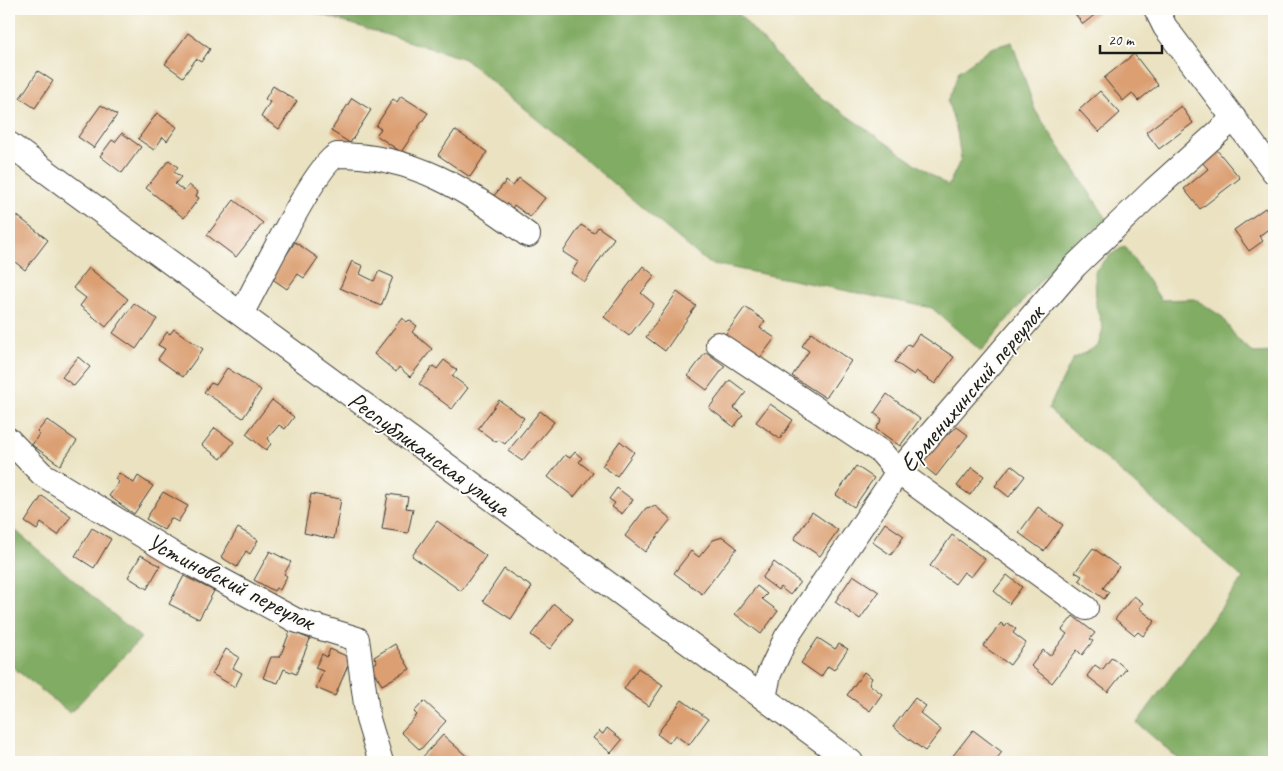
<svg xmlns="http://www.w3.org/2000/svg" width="1283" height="771" viewBox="0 0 1283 771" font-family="Caveat,sans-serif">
<rect width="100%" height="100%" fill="#fdfcf7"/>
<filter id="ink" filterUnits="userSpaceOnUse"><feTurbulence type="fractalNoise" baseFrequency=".02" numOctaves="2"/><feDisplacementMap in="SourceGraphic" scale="10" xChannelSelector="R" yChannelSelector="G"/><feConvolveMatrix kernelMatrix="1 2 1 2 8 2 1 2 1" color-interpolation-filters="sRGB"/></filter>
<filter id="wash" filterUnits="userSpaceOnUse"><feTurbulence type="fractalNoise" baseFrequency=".0096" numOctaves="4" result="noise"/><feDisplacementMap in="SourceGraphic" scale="20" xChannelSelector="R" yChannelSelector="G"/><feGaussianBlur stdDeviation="1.12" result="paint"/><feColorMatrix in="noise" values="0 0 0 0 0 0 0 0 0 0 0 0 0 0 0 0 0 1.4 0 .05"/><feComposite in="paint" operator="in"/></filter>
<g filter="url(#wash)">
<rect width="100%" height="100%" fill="#eae2c1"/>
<path fill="#81ac64" stroke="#4e6440" d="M303 9H734L807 88 948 186 961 159 957 132 948 102 959 71 991 48 1012 42 1035 110 1107 219 1057 261 981 351 932 308 708 263 465 59Z
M1125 246 1161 300 1195 299 1221 316 1238 340 1254 353 1274 352V762H1182L1137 723 1243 578 1048 409 1073 359 1098 346 1103 328 1096 306 1095 271 1110 255Z
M9 525 141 638 70 713 9 664Z"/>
<g id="blocks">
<path fill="#db9f72" d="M1071 9H1102L1083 24Z
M188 33 210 49 201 62 196 59 183 77 165 64Z
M1134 54 1158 85 1138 101 1132 93 1123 101 1104 78Z
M38 71 53 81 35 108 20 98Z
M273 86 297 101 279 129 261 117 270 102 265 99Z
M1100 91 1120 113 1099 132 1079 110Z
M401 96 428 113 401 152 376 135 381 129 376 126 393 99 397 102Z
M352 98 371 110 350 143 331 131Z
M101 105 117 115 94 148 78 137Z
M1181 106 1193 123 1159 149 1146 132Z
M157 113 177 127 167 141 163 137 154 150 138 139Z
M455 130 487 152 470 177 438 155Z
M122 133 141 147 122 173 100 156 112 140 115 142Z
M1216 149 1240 178 1200 209 1184 189 1208 169 1201 161Z
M169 160 178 167 174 172 181 177 175 184 184 191 189 185 198 192 196 196 199 198 184 218 146 188Z
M519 178 545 198 530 217 514 205 511 210 493 197 506 181 513 186Z
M234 200 263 223 236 257 207 235Z
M1265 208 1274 221V225L1259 236 1263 241 1249 251 1234 230Z
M15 214 48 240 25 270 9 257V222Z
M581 225 594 233 598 227 614 238 585 282 571 273 578 262 563 252Z
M295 242 318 258 304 278 298 274 287 289 271 278Z
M352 261 363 266 360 274 374 281 379 271 393 277 381 306 340 288Z
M643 266 655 276 641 293 654 304 629 336 604 317Z
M89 268 128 299 106 327 80 306 86 298 73 288Z
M677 292 696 306 665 351 646 337Z
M134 303 157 319 136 349 113 333Z
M745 307 765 321 760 328 775 338 759 359 725 335Z
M402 318 407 322 409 320 417 326 412 332 432 349 410 377 399 367 396 372 374 354Z
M174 329 203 349 183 377 158 359 165 349 158 345 167 332 170 334Z
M811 333 851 361 826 398 792 376 809 351 802 346Z
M919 334 954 357 935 384 916 371 914 375 895 362 908 344 911 346Z
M706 352 725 366 707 390 688 376Z
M78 357 90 367 74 386 62 377Z
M444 360 457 370 452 376 468 388 452 409 419 384 433 366 437 369Z
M227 368 261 390 243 418 204 392 211 383 216 385Z
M730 380 746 392 734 408 743 415 734 427 709 408Z
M887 394 920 419 900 446 876 429 882 419 874 413Z
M272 400 294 417 285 429 279 425 268 438 271 444 266 450 246 434Z
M499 400 524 418 505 444 499 440 496 442 478 429Z
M770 404 793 420 780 439 756 422Z
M540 411 554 422 522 461 508 451Z
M47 420 77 441 60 465 32 445 39 434 37 432Z
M957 427 968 435 936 476 920 463 942 434 947 435Z
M215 428 234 442 221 459 202 445Z
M620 441 634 452 617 476 602 466Z
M575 452 582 458 579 462 593 473 574 497 548 477 565 455 570 458Z
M1011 465 1025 476 1009 497 995 486Z
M856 466 874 478 854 507 836 495Z
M972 467 984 476 970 495 957 486Z
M119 473 134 483 138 476 153 486 134 514 109 496 119 482 115 479Z
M617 488 633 500 622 514 612 507 615 503 609 499Z
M163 492 188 506 178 522 171 518 164 530 146 519Z
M311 494 341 499 334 539 304 533Z
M388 494 408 497 406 508 413 509 408 533 382 529Z
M42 496 71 516 58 535 41 523 37 530 25 522Z
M655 506 671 519 645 552 625 536 646 508Z
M1038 507 1063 525 1044 551 1019 533Z
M812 512 838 530 820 556 794 539Z
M437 521 486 556 461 591 412 556Z
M885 523 904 536 891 555 872 542Z
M92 528 111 539 94 568 75 556Z
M238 528 258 540 250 554 246 551 237 567 221 557Z
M952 535 985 559 971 577 964 572 955 584 930 566Z
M723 537 737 548 702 594 674 573 691 551 699 557 713 540Z
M1093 548 1119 567 1103 588 1109 592 1104 599 1079 580 1082 576 1075 572Z
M270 551 291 562 284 574 287 576 280 590 276 588 274 591 254 580Z
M141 555 160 566 147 589 128 577Z
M774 562 800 582 790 595 780 587 778 590 762 578Z
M504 569 532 587 511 619 483 601Z
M853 575 879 592 860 619 835 602Z
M1007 575 1022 587 1009 604 994 591Z
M184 576 214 591 199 619 169 604Z
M757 586 767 594 762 599 778 611 761 634 735 614Z
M1134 596 1143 603 1139 608 1155 621 1143 636 1138 632 1135 635 1115 619Z
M554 604 573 619 550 649 531 635Z
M1073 616 1095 633 1090 639 1093 641 1082 655 1077 650 1052 683 1031 666 1043 650 1050 656 1067 634 1062 630Z
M1001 623 1005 627 1008 623 1016 629 1013 633 1026 643 1010 665 983 646Z
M290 631 310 639 296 674 284 669 278 683 263 678 271 657H280Z
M818 638 835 649 839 644 848 649 834 670 828 666 821 677 801 663Z
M395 644 410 669 382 685 370 666 377 662 374 657Z
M226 649 239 657 233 668 242 673 235 687 212 674Z
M330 649 351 658 335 696 316 688 323 671 315 668 322 654 327 657Z
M1112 657 1126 669 1108 692 1087 676 1095 665 1102 670Z
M638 668 663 685 649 706 624 689Z
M864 672 872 678 869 684 882 694 870 711 847 695Z
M915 698 926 706 920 713 941 730 925 751 893 727Z
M682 700 708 719 689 745 675 735 669 743 657 734Z
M424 701 446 721 420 750 401 732 417 715 414 712Z
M607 728 622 740 611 753 593 738 599 731 603 734Z
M973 730 1002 752 994 762H948Z
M443 735 473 762H418Z"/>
</g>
</g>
<g filter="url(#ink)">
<use href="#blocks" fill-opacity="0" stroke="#3b3a35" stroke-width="1"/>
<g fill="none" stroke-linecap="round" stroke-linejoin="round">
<defs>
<path id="street" d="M1156 9 1165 27 1274 172
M9 144 851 762
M241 314C257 286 315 165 337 155 414 155 468 190 528 235
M718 344 881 452 898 472 1086 608
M9 440 42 474 173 554 295 620 357 639 368 719 381 762
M764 698 769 674 786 638 898 472 1075 266 1154 190 1234 118"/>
</defs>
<use href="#street" stroke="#3b3a35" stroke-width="26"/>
<use href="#street" stroke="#fff" stroke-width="24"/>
</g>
</g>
<g text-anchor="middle" stroke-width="4" stroke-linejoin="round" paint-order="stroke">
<g font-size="25" fill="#1c1c1c" stroke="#fdfcf7">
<text transform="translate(971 388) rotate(-50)" y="9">Ерменихинский переулок</text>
<text transform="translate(430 453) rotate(36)" y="9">Республиканская улица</text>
<text transform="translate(231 581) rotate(27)" y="9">Устиновский переулок</text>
</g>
</g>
<rect width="1283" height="771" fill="none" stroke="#fdfcf7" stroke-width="30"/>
<path d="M1100 45v8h62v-8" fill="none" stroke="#1c1c1c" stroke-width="2.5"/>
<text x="1108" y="45" font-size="15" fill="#1c1c1c" stroke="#fdfcf7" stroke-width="4" paint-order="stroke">20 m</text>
</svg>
